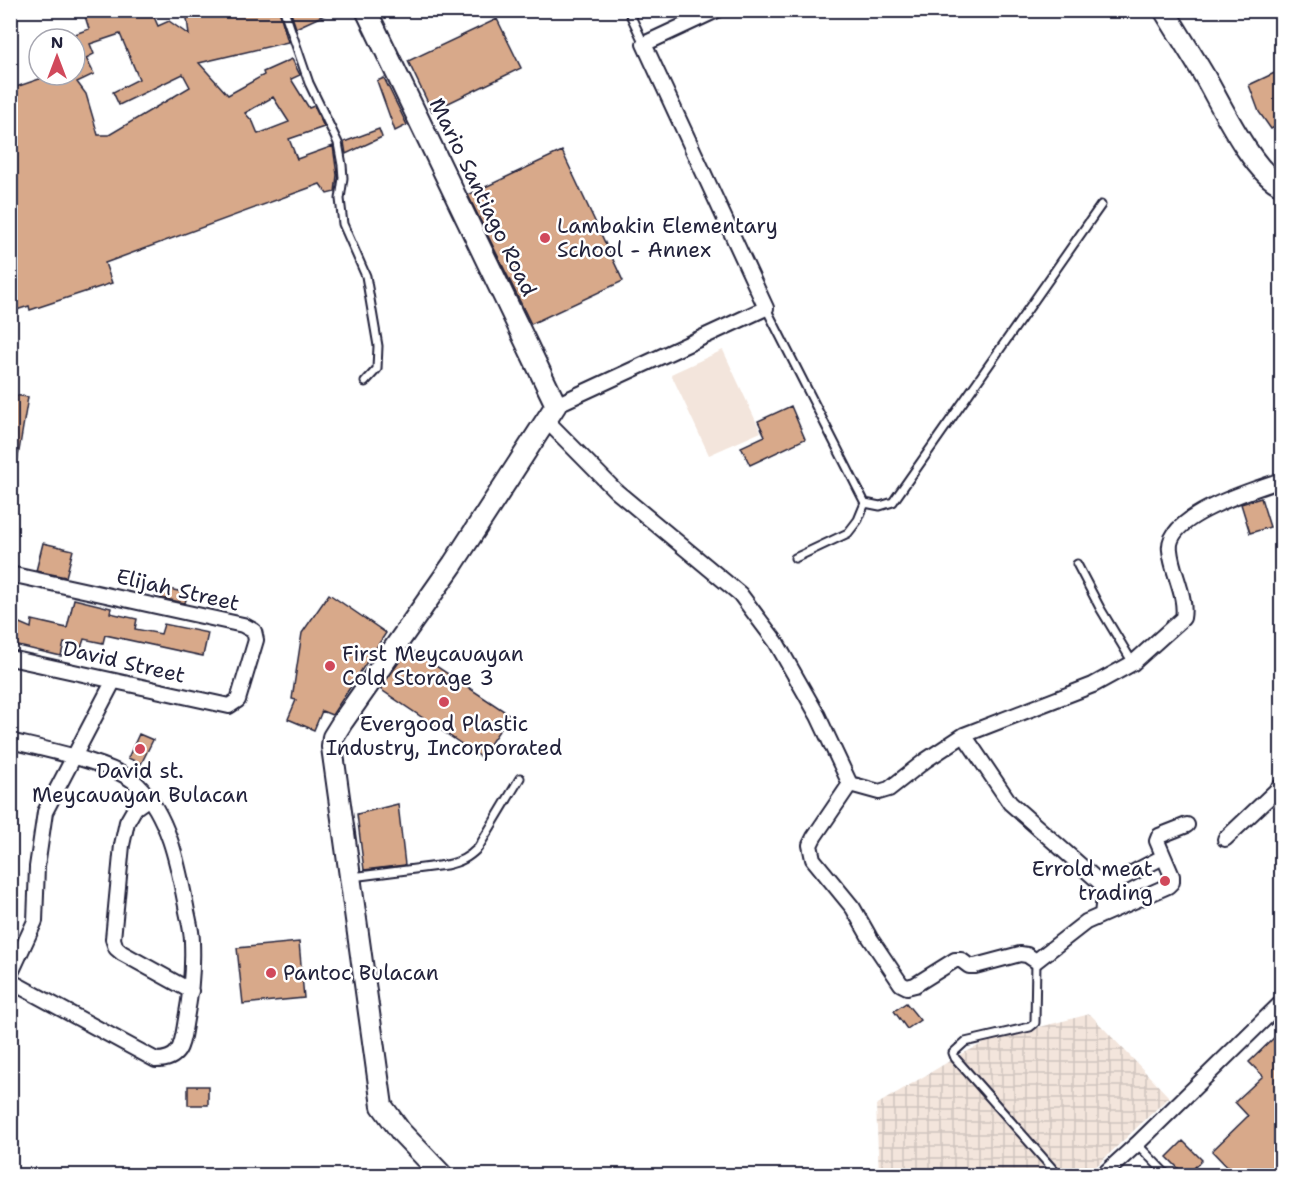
<svg xmlns="http://www.w3.org/2000/svg" width="1292" height="1186" viewBox="0 0 1292 1186" font-family="'Shantell Sans',sans-serif">
<defs>
<pattern id="industrial-grid" width="8" height="8" patternUnits="userSpaceOnUse" patternTransform="scale(1.5)"><rect width="8" height="8" fill="#f3e5dc"/><path d="M0 4h8M4 0v8" fill="none" stroke="#d0c4be"/></pattern>
</defs>
<rect width="100%" height="100%" fill="#fff"/>
<filter id="ink" filterUnits="userSpaceOnUse"><feTurbulence type="fractalNoise" baseFrequency=".0167" numOctaves="2"/><feDisplacementMap in="SourceGraphic" scale="12" xChannelSelector="R" yChannelSelector="G"/><feConvolveMatrix kernelMatrix="1 2 1 2 8 2 1 2 1" color-interpolation-filters="sRGB"/></filter>
<g filter="url(#ink)">
<path fill="#f3e5dc" d="M723 350 761 432 709 455 671 374Z"/>
<path fill="url(#industrial-grid)" d="M1090 1014 1169 1097 1086 1176 879 1175 876 1105 958 1056 990 1040Z"/>
<path fill="#d8a98a" stroke="#22223b" stroke-width="1.5" fill-rule="evenodd" d="M83 10H151L158 26 169 21 189 35 186 10H279L288 42 199 63 228 95 264 75 263 72 292 59 300 75 291 79 309 108 314 106 324 127 289 139 297 159 333 146 337 175 335 192 327 194 320 184 105 263 112 283 30 310 29 306 10 312V89L51 75H75V34L89 29ZM120 34 139 79 113 92 119 105 183 74 190 87 109 135H98L86 94 77 82 94 74 86 58 94 54 90 44ZM273 97 289 122 258 134 253 122 245 113Z
M290 10H335L296 28Z
M497 19 521 68 432 111 408 61Z
M1281 70V124L1271 129 1259 112 1249 85Z
M384 78 407 125 395 131 377 81Z
M379 129 382 137 346 154 344 142Z
M562 151 623 281 531 324 468 195Z
M13 395 28 397 17 463H10V410Z
M791 406 805 439 750 465 741 447 765 436 758 421Z
M1261 498 1270 527 1250 533 1241 504Z
M43 543 73 550 66 577 36 571Z
M164 588 188 593 185 603 161 598Z
M329 594 386 633 332 715 322 711 314 730 288 719 296 700 292 699 302 633Z
M74 599 111 608 110 613 137 619 135 629 161 634 164 624 208 633 203 656 105 635 103 643 84 639 81 648 64 643 61 656 10 644V619L31 628 32 620 67 628Z
M409 648 510 715 481 757 380 689Z
M139 734 153 740 141 764 128 758Z
M398 804 405 865 364 870 357 814Z
M299 942 304 998 243 1004 237 948Z
M906 1003 920 1020 907 1029 894 1011Z
M1281 1031V1176H1236L1212 1151 1248 1116 1235 1102 1263 1076 1249 1062Z
M188 1086H208V1105H188Z
M1183 1141 1202 1160 1186 1176 1167 1157Z"/>
<g fill="none" stroke-linecap="round" stroke-linejoin="round">
<defs>
<path id="lane" d="M284 10 309 83 338 143 342 165 343 178 340 199 343 224 366 276 378 346 377 369 365 382
M628 10 644 44
M766 308 865 503 880 506 893 502 1101 205
M795 558 848 533 858 520 865 503
M1077 564 1100 608 1133 663
M352 877 446 865C460 862 468 858 478 848L520 778
M1036 961 1035 1023 1030 1027 965 1042 953 1053 955 1058 1059 1176
M1137 1144 1168 1176"/>
<path id="street" d="M556 405 766 308 644 44 717 10
M547 421 616 491 740 594 776 642 818 716 850 784 879 792 889 789 926 760 964 735 1093 685 1133 663 1183 618C1187 596 1172 573 1170 550 1165 516 1255 489 1282 480
M10 574 243 625 254 631 256 640 238 700 229 706 10 658
M964 735 1010 803 1105 887
M10 741C43 749 116 763 138 785 169 816 178 865 186 906 188 918 192 930 192 942 193 968 191 993 186 1019 182 1041 183 1060 156 1060L10 981
M850 784 814 837 810 845 813 859 853 908 870 938 901 984 907 987 915 985 955 960H961L969 966H975L1020 954 1027 955 1036 961 1086 922 1168 886 1172 882V876L1157 841 1159 836 1187 825
M149 798 135 808 127 822 122 845 113 939 116 948 122 953 191 991
M1225 839 1282 785
M1102 915 1105 887 1163 857
M10 975 35 921 37 867 45 812 113 682
M1102 1176 1137 1144 1282 1002"/>
<path id="secondary" d="M366 10 556 405 453 564 343 721 333 737 332 747 382 1106 401 1132 443 1176
M1164 10C1178 33 1192 55 1205 77 1220 103 1254 175 1282 185"/>
</defs>
<use href="#lane" stroke="#22223b" stroke-width="11"/>
<use href="#street" stroke="#22223b" stroke-width="18"/>
<use href="#secondary" stroke="#22223b" stroke-width="24"/>
<use href="#lane" stroke="#fff" stroke-width="7"/>
<use href="#street" stroke="#fff" stroke-width="14"/>
<use href="#secondary" stroke="#fff" stroke-width="20"/>
</g>
</g>
<g fill="#d1495b" stroke="#fff" stroke-width="2">
<circle cx="545" cy="238" r="6"/>
<circle cx="330" cy="666" r="6"/>
<circle cx="444" cy="702" r="6"/>
<circle cx="140" cy="749" r="6"/>
<circle cx="1165" cy="881" r="6"/>
<circle cx="271" cy="973" r="6"/>
</g>
<g text-anchor="middle" stroke-width="5" stroke-linejoin="round" paint-order="stroke">
<g font-size="21" fill="#22223b" stroke="#fff">
<text transform="translate(483 197) rotate(64)" y="7">Mario Santiago Road</text>
<text transform="translate(178 590) rotate(13)" y="7">Elijah Street</text>
<text transform="translate(124 662) rotate(13)" y="7">David Street</text>
</g>
<g font-size="21" fill="#22223b" stroke="#fff" text-anchor="start">
<text x="557" y="233">Lambakin Elementary<tspan x="557" dy="24">School - Annex</tspan></text>
<text x="342" y="661">First Meycauayan<tspan x="342" dy="24">Cold Storage 3</tspan></text>
<text x="444" y="731" text-anchor="middle">Evergood Plastic<tspan x="444" dy="24">Industry, Incorporated</tspan></text>
<text x="140" y="778" text-anchor="middle">David st.<tspan x="140" dy="24">Meycauayan Bulacan</tspan></text>
<text x="1153" y="876" text-anchor="end">Errold meat<tspan x="1153" dy="24">trading</tspan></text>
<text x="283" y="980">Pantoc Bulacan</text>
</g>
</g>
<rect width="1292" height="1186" fill="none" stroke="#fff" stroke-width="36"/>
<rect x="18" y="18" width="1256" height="1150" fill="none" stroke="#22223b" stroke-width="2" filter="url(#ink)"/>
<g transform="translate(57 57)"><circle r="28" fill="#ffffff" stroke="#a7a7b1" stroke-width="1.5"/>
<path d="M0-4.5L10 22L0 15L-10 22Z" fill="#d1495b"/>
<text y="-9" font-size="16" font-weight="bold" text-anchor="middle" fill="#22223b">N</text>
</g>
</svg>
